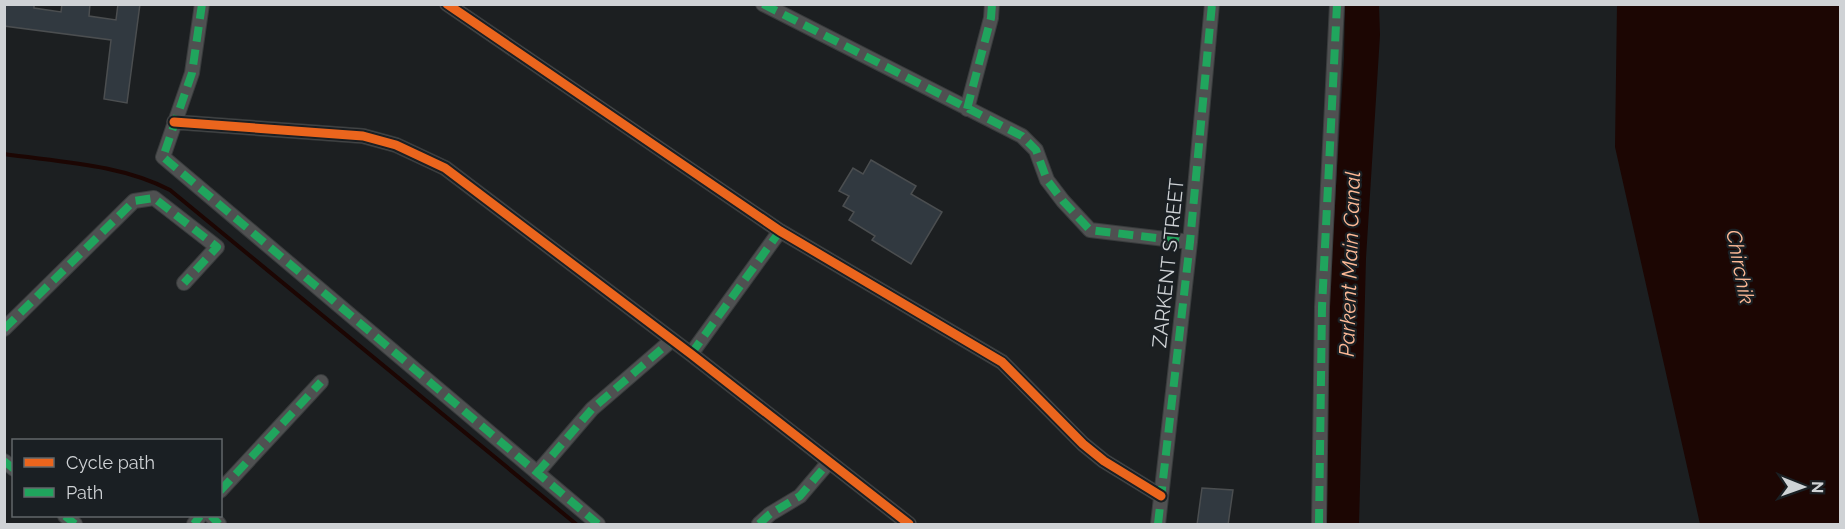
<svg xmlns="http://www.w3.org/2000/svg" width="1845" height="529" viewBox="0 0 1845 529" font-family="Raleway,sans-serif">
<rect width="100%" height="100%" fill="#1c1f21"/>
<path fill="#1c0603" d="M1345 5H1379L1380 35 1366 258 1359 524H1326L1330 284 1344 58Z
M1617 5H1840V524H1700L1615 147Z"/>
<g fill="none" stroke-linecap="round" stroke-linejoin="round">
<path stroke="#1c0603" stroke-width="4" d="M4 154C60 162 120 164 170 190L576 524"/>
</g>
<path fill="#313940" stroke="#4b4e50" stroke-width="1.5" d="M4 4H34V8L61 12 62 4H90L89 16 116 20 118 4H140L127 103 104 99 111 40 4 26Z
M871 160 916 186 911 194 942 212 911 264 872 240 875 236 849 220 854 212 843 206 849 196 839 191 853 168 863 174Z
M1202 488 1233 490 1228 525H1197Z"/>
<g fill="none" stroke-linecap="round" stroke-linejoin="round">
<defs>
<path id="minor" d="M202 4 192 73 163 157 598 524
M447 4 780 231 1002 362 1083 444 1104 461 1161 496
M763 4 1022 136 1036 150 1047 180 1063 201 1090 230 1190 242
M967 109 991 18 992 4
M174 122 363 136 396 145 445 168 691 354 909 524
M4 329 134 201 154 198 217 247 184 283
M691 354 780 231
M4 461 14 469
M537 473 592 409 672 340
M220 491 321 382
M65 516 75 524
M211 516 219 524
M194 524 200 516
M759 524 770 514 800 496 829 462
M1158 524 1190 242 1212 4
M1319 524 1322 307 1337 4"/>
</defs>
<use href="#minor" stroke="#393c3d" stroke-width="16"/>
<use href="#minor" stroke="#4f5051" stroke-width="14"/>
<path stroke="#20a55d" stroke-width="8" stroke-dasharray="15 8" stroke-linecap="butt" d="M202 4 192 73 163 157 598 524
M763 4 1022 136 1036 150 1047 180 1063 201 1090 230 1190 242
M967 109 991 18 992 4
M4 329 134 201 154 198 217 247 184 283
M691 354 780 231
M4 461 14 469
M537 473 592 409 672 340
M220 491 321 382
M65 516 75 524
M211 516 219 524
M194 524 200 516
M759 524 770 514 800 496 829 462
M1158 524 1190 242 1212 4
M1319 524 1322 307 1337 4"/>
<defs>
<path id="cycleway" d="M447 4 780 231 1002 362 1083 444 1104 461 1161 496
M174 122 363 136 396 145 445 168 691 354 909 524"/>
</defs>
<use href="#cycleway" stroke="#1a1f23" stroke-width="13"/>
<use href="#cycleway" stroke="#eb651d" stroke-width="9"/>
</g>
<g text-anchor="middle" stroke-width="4.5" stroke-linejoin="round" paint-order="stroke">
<g font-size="20" fill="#cfd2d5" stroke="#1a1f23">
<text transform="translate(1168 263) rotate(-84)" y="7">ZARKENT STREET</text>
</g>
<g font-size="21" font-style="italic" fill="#fdb996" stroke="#1a1f23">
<text transform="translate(1350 264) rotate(-88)" y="7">Parkent Main Canal</text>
<text transform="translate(1740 267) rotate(79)" y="7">Chirchik</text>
</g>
</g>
<rect width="1845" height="529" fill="none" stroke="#cfd2d5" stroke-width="12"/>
<rect x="12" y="439" width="210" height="78" fill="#1a1f23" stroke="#62676a" stroke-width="1.5"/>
<rect x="24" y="458" width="30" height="9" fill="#eb651d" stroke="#62676a" stroke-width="1.5"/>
<text x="66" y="469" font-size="18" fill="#cfd2d5">Cycle path</text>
<rect x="24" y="488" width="30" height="9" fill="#20a55d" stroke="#62676a" stroke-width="1.5"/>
<text x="66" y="499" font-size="18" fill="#cfd2d5">Path</text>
<g transform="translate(1803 487) rotate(91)" stroke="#1a1f23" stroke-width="4.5" paint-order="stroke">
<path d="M0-4.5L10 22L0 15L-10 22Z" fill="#cfd2d5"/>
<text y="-9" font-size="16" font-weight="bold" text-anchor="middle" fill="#cfd2d5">N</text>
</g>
</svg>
